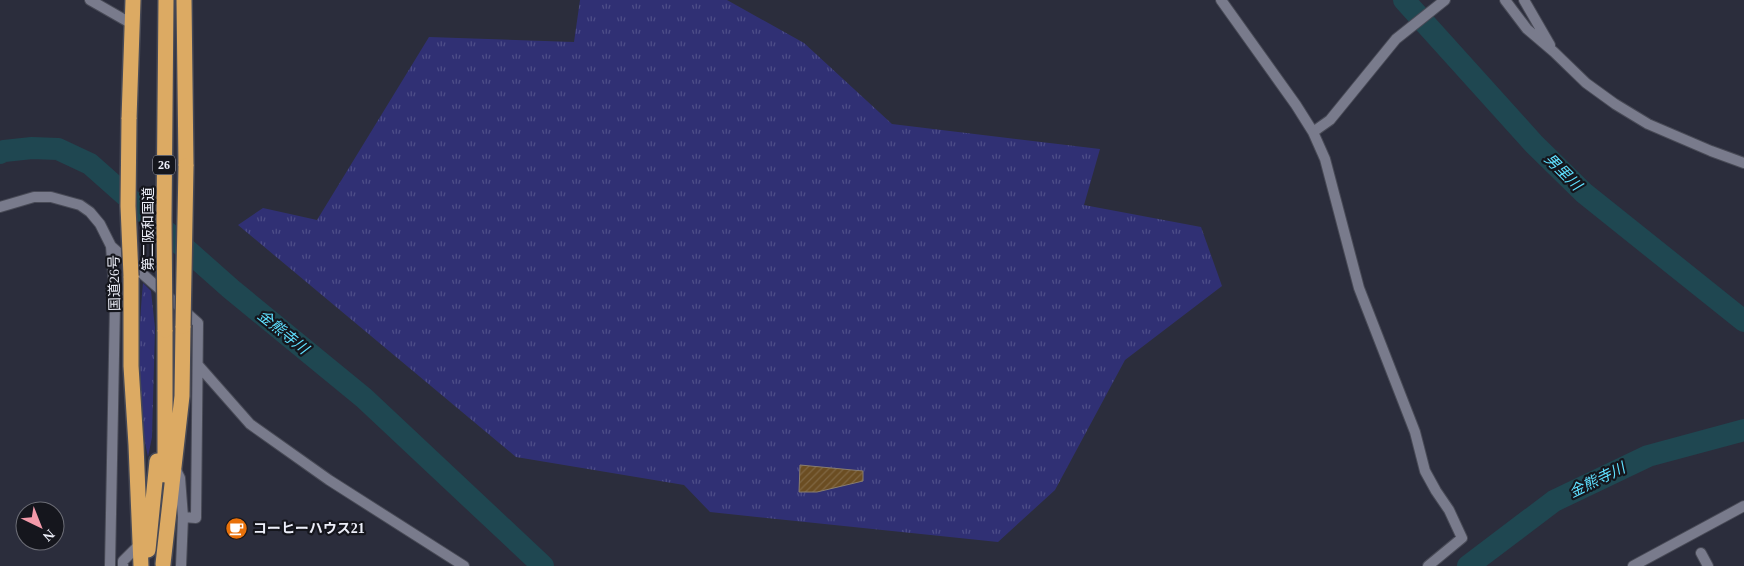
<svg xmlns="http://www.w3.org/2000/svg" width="1744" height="566" viewBox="0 0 1744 566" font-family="'Times New Roman','Noto Sans JP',serif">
<defs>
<pattern id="grass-tufts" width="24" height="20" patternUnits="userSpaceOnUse" patternTransform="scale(1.25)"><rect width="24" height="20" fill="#303074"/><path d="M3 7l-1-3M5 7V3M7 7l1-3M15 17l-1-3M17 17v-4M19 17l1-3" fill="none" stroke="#4e4e89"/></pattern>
<pattern id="building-hatch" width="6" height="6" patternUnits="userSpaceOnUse" patternTransform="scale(1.25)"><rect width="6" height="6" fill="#6b4d22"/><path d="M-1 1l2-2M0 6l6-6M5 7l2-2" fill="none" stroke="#806743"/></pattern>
</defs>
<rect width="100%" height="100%" fill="#2b2d3c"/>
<path fill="url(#grass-tufts)" d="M580 0H727L804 43 892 124 1100 149 1084 205 1201 227 1222 286 1125 360 1055 490 998 542 710 512 684 485 516 457 238 225 263 208 317 220 429 37 574 42Z
M143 283 151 291 155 328 152 437 148 457C136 404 138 337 143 283Z"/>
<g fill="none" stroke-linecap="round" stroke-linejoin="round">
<path stroke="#1f4751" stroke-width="22" d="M1404 0 1534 144 1584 193 1744 321
M0 153 4 151 32 148 58 149 90 164 231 289 364 398 543 566
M1468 566 1554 501 1648 456 1744 430"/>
</g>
<path fill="url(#building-hatch)" stroke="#897d6e" d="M800 465 863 471V481L817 492H799Z"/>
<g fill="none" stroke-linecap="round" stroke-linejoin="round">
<defs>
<path id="street" d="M90 0 132 24
M1221 0 1296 105 1313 132 1325 159 1359 288 1415 432 1425 471 1436 491 1449 510 1462 538 1428 566
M1505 0 1527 29 1554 52 1586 83 1615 104 1648 124 1711 151 1744 163
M1524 0 1550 45
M1313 132 1330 120 1396 39 1445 0
M0 207 34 197H51L80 205 90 212 100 224 111 246 198 323 196 518 183 517 181 566
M198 365 250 424 329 480 464 566
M175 468 180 478 183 517
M1701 553 1708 566
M110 566 115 303 111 246
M123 566V561L140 544
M1633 566 1744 506"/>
<path id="highway" d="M184 0 186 166
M129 119 133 0
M131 276V366L136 445 141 566
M165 475V330
M148 550 157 461
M163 564 182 396 183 326"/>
</defs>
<use href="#street" stroke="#484a56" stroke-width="12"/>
<use href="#highway" stroke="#484a56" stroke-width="18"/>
<use href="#street" stroke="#797b8c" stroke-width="10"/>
<use href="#highway" stroke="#dcaa63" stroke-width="15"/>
<defs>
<path id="highway-bridge" d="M129 119 128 206 131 276
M183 326 186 166
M165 330 164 219 166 0"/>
</defs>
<use href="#highway-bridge" stroke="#484a56" stroke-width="18" stroke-linecap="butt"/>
<use href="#highway-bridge" stroke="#dcaa63" stroke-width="15"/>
</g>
<defs>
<symbol id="cafe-disc" viewBox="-11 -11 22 22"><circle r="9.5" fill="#e8710a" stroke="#15161d"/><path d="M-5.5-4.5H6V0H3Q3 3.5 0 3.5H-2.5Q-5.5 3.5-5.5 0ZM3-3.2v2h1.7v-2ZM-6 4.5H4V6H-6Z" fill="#fff"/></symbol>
</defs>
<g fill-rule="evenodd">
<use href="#cafe-disc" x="224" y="516" width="25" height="25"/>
</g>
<g text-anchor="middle" stroke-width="4.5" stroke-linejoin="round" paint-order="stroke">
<rect fill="#15161d" stroke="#acadb6" stroke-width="1" x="153" y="155.5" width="22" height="19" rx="4"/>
<g font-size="12" font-weight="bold" fill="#eceef8">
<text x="164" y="169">26</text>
</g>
<g font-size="14" fill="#eceef8" stroke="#15161d">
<text transform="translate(148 229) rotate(-90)" y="5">第二阪和国道</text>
<text transform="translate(114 283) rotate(-91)" y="5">国道26号</text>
</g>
<g font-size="14" font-weight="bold" fill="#eceef8" stroke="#15161d" text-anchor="start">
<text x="253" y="533">コーヒーハウス21</text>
</g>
<g font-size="15" font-style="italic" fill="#5fe0ff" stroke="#15161d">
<text transform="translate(1563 172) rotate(45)" y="5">男里川</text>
<text transform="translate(283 332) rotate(39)" y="5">金熊寺川</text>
<text transform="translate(1597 480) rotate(-26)" y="5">金熊寺川</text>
</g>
</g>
<g transform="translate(40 526) rotate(137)"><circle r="24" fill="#15161d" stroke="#6b6c75"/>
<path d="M0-4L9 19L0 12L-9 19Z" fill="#f39aaa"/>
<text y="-8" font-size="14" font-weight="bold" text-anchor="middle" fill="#eceef8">N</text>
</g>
</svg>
